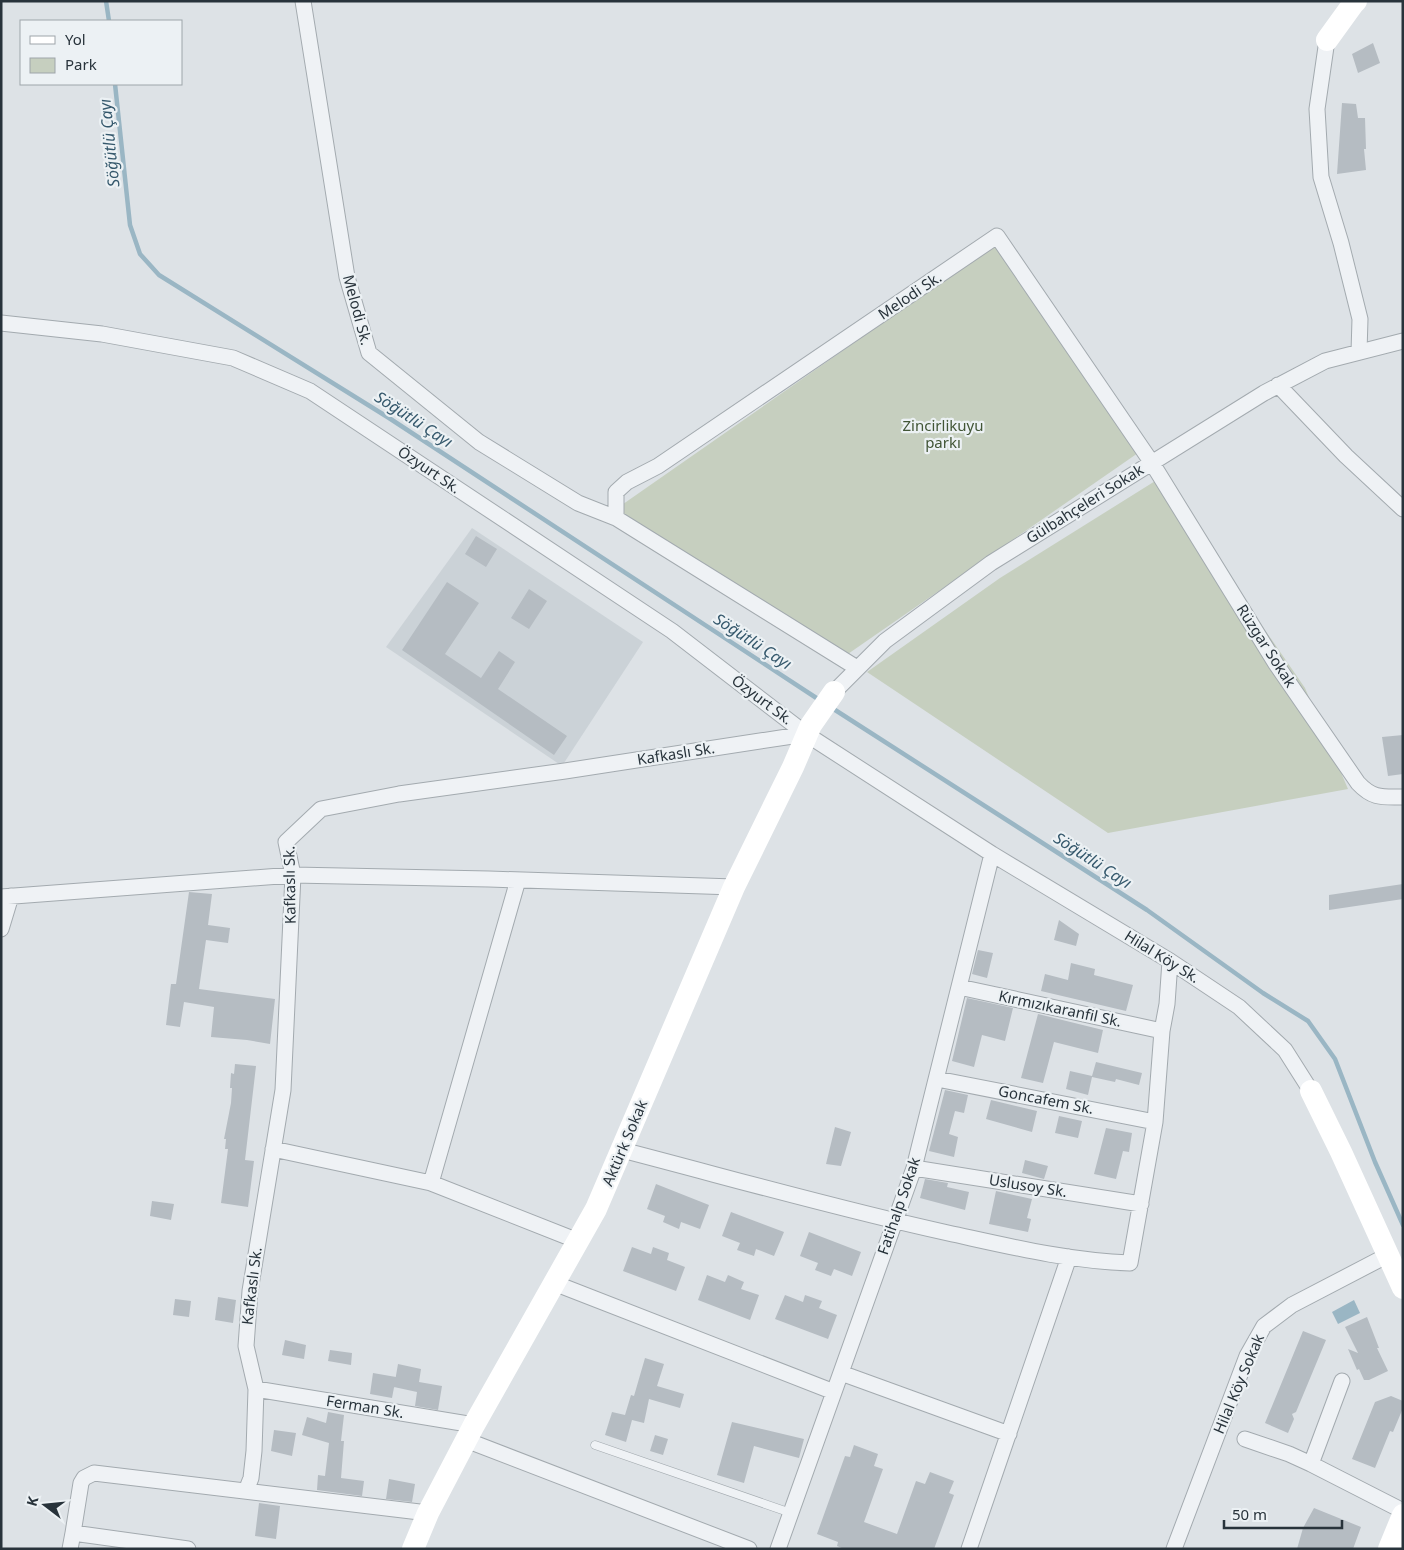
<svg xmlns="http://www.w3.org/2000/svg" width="1404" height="1550" viewBox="0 0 1404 1550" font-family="'Noto Sans',sans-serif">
<rect width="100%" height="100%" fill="#dde2e6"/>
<path fill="#cbd2d7" d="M472 528 643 642 562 766 386 647Z"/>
<path fill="#c6cfbf" d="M997 243 1138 453 845 656 616 509Z
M1160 478 1305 688 1348 789 1108 833 867 672 1000 578Z"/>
<path fill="#9ab6c4" d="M1354 1300 1360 1313 1338 1324 1332 1312Z"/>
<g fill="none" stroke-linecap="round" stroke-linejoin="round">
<path stroke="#9ab6c4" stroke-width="4.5" d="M106 1 109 21
M115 84 130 225 140 254 159 275 389 418 821 701
M832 708 1147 910 1263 993 1308 1021 1335 1059 1375 1162 1403 1225"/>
</g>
<path fill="#b5bcc2" d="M1373 43 1380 63 1358 73 1352 54Z
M1342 103 1356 104 1358 118H1365L1366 149H1364L1366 170 1337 174Z
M476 536 497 549 486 567 465 554Z
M447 582 479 603 445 654 481 678 499 651 515 662 498 689 567 736 554 755 402 650Z
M529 589 547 601 529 629 511 618Z
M1403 735V774L1388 776 1382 737Z
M1403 884V899L1329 910V895Z
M189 892 212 894 208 925 230 928 228 943 206 940 199 989 275 999 270 1044 247 1040 211 1037 214 1007 184 1002 180 1027 166 1025 171 984H176Z
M1059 920 1079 934 1076 946 1054 940Z
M978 950 993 953 987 978 972 974Z
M1071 963 1095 969 1094 975 1133 985 1126 1011 1041 991 1045 974 1068 980Z
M967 998 1013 1008 1005 1041 982 1035 974 1067 952 1061Z
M1038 1014 1103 1030 1098 1053 1054 1042 1043 1083 1021 1078Z
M1096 1062 1142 1073 1139 1085 1116 1079 1115 1082 1092 1077 1088 1095 1066 1089 1070 1071 1092 1076Z
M235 1064 256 1066 245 1160 254 1161 248 1207 221 1203 228 1149H225L226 1139H224L231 1103 232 1088H230L231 1073 234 1074Z
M945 1090 968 1095 964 1113 955 1111 949 1134 958 1137 954 1157 929 1151Z
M991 1100 1037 1111 1032 1132 986 1119Z
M1059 1116 1082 1121 1078 1138 1055 1133Z
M835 1127 851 1132 841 1166 826 1164Z
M1106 1128 1132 1133 1129 1152 1123 1151 1116 1179 1094 1174Z
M1025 1160 1048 1166 1044 1179 1022 1173Z
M925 1179 948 1183 947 1187 969 1192 965 1210 920 1198Z
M656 1184 709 1205 700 1229 681 1222 679 1229 663 1222 665 1216 647 1209Z
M996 1191 1032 1199 1027 1218 1031 1219 1028 1232 989 1224Z
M152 1201 174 1204 171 1220 150 1216Z
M731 1212 784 1232 774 1256 756 1249 754 1256 737 1250 740 1243 722 1236Z
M809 1232 861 1252 852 1276 834 1269 831 1276 815 1270 818 1263 800 1256Z
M632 1247 651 1254 653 1247 669 1253 667 1260 685 1267 676 1291 623 1271Z
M707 1275 725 1282 728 1275 744 1282 741 1289 759 1295 750 1320 698 1300Z
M785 1295 803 1302 805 1295 822 1301 819 1308 837 1315 828 1339 775 1319Z
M218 1297 236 1300 233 1323 215 1320Z
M175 1299 191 1301 189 1317 173 1315Z
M1367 1317 1379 1348H1377L1388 1371 1369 1380H1364L1359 1369 1357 1370 1348 1349 1358 1353 1345 1327Z
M1303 1331 1326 1340 1296 1412 1292 1414 1294 1419 1288 1433 1265 1423Z
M285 1340 306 1345 304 1359 282 1355Z
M330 1350 352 1353 351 1365 328 1361Z
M645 1358 664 1364 657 1386 684 1394 680 1408 649 1399 644 1423 632 1420 626 1442 605 1435 612 1412 625 1415 631 1395 634 1396Z
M398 1364 421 1369 419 1382 442 1386 438 1410 415 1406 417 1392 394 1387Z
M373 1373 396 1377 392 1398 370 1394Z
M1391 1396 1403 1401V1408L1393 1432 1390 1431 1375 1468 1352 1459 1375 1402Z
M328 1412 344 1415 341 1441H344L341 1478 364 1481 362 1496 317 1490 318 1475 325 1476 329 1443 302 1435 307 1417 326 1423Z
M732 1422 804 1439 799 1458 754 1446 744 1483 717 1475Z
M274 1430 296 1433 292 1456 271 1451Z
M655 1435 668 1439 663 1455 650 1451Z
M854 1445 878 1454 874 1466 883 1469 864 1522 897 1534 916 1481 925 1484 930 1472 954 1481 949 1493 954 1495 934 1549H844L837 1546 838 1542 817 1534 845 1456 850 1457Z
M389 1479 415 1484 412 1502 386 1499Z
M259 1503 280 1506 276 1539 255 1536Z
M1314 1508 1361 1527 1353 1549H1297L1303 1528Z"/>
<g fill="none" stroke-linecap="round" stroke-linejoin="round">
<defs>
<path id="lane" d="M595 1445 791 1513"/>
<path id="street" d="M303 1 347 277 369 353 479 442 578 503 616 518
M1327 40 1317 109 1321 177 1341 243 1360 319 1359 352
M1 323 102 334 233 358 310 391 672 631 806 734 992 854 1170 961 1239 1007 1285 1050 1311 1091
M1278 385 1346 456 1403 509
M857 668 616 518V492L627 482 658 466 997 236 1152 463 1276 664 1358 783C1373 799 1382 797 1403 797
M834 692 885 641 991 563 1264 393 1325 361 1403 341
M1 897 293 875 489 879 734 887
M1 929 11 896
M959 987 1162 1031
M937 1079 1155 1122
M273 1149 431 1183 578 1241
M622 1150C730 1178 838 1209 948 1233 1008 1246 1068 1261 1130 1263L1155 1122 1162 1031 1167 1004 1170 961
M914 1168 1141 1204
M431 1183 518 880
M554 1283 834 1392
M841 1373 1009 1434
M256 1389 474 1425
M1245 1439 1289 1454 1311 1464 1403 1511
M466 1440 749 1549
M1311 1464 1342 1381
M246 1491 251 1478 254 1451 256 1389 246 1346 250 1291 283 1090 293 875 286 842 321 809 399 794 565 771 806 734
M73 1533 81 1483 84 1478 94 1473 428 1513
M70 1549 73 1533 188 1549
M778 1549 914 1168 992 854
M969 1549 1069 1257
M1174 1549 1247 1356 1264 1326 1292 1305 1388 1255"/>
</defs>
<use href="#lane" stroke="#a3aaaf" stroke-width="9"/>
<use href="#street" stroke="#a3aaaf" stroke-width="17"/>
<use href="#lane" stroke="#eff2f5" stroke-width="8"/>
<use href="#street" stroke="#eff2f5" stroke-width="15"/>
<path stroke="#fff" stroke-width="22" d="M1327 40 1353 4 1356 1
M1311 1091 1341 1152 1403 1288
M413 1549 428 1513 474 1425 596 1209 734 887 793 767 811 725 834 692
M1389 1549 1403 1515"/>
</g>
<g text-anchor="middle" stroke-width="4.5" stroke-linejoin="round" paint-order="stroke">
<g font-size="15" fill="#28333b" stroke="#ecf1f4">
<text transform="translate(910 296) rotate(-34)" y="5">Melodi Sk.</text>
<text transform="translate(357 310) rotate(75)" y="5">Melodi Sk.</text>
<text transform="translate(429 470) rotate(34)" y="5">Özyurt Sk.</text>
<text transform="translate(1085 504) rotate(-32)" y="5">Gülbahçeleri Sokak</text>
<text transform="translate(1266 646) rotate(57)" y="5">Rüzgar Sokak</text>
<text transform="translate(762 700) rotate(37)" y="5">Özyurt Sk.</text>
<text transform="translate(676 754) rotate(-9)" y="5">Kafkaslı Sk.</text>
<text transform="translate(290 885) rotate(-91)" y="5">Kafkaslı Sk.</text>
<text transform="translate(1162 957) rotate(32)" y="5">Hilal Köy Sk.</text>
<text transform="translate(1060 1009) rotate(12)" y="5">Kırmızıkaranfil Sk.</text>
<text transform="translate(1046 1100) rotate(11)" y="5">Goncafem Sk.</text>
<text transform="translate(625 1143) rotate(-67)" y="5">Aktürk Sokak</text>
<text transform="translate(1028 1186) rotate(9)" y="5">Uslusoy Sk.</text>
<text transform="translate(899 1206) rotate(-71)" y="5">Fatihalp Sokak</text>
<text transform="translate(252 1286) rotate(-83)" y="5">Kafkaslı Sk.</text>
<text transform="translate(1239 1384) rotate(-67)" y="5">Hilal Köy Sokak</text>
<text transform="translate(365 1407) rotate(9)" y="5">Ferman Sk.</text>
</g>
<g font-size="15" fill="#425636" stroke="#ecf1f4">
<text x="943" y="431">Zincirlikuyu<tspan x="943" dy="17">parkı</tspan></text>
</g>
<g font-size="16" font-style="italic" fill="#35586c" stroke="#ecf1f4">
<text transform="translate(109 143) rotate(-96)" y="6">Söğütlü Çayı</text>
<text transform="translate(414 419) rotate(33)" y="6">Söğütlü Çayı</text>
<text transform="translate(753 641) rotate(33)" y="6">Söğütlü Çayı</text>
<text transform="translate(1093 860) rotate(33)" y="6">Söğütlü Çayı</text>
</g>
</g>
<rect width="1404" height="1550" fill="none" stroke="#28333b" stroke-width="5"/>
<rect x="20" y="20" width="162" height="65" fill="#ecf1f4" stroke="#9ea5aa"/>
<rect x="30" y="36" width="25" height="8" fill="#ffffff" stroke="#9ea5aa"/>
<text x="65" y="45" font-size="15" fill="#28333b">Yol</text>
<rect x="30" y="58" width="25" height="15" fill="#c6cfbf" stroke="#9ea5aa"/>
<text x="65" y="70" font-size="15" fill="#28333b">Park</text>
<g transform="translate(45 1505) rotate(286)" stroke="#ecf1f4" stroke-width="4" paint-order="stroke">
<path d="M0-4L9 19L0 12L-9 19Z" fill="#28333b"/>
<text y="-8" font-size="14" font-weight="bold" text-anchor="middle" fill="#28333b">K</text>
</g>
<path d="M1224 1520v8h118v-8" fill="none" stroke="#28333b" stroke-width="2.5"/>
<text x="1232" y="1520" font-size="15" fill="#28333b" stroke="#ecf1f4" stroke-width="4" paint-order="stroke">50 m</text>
</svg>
